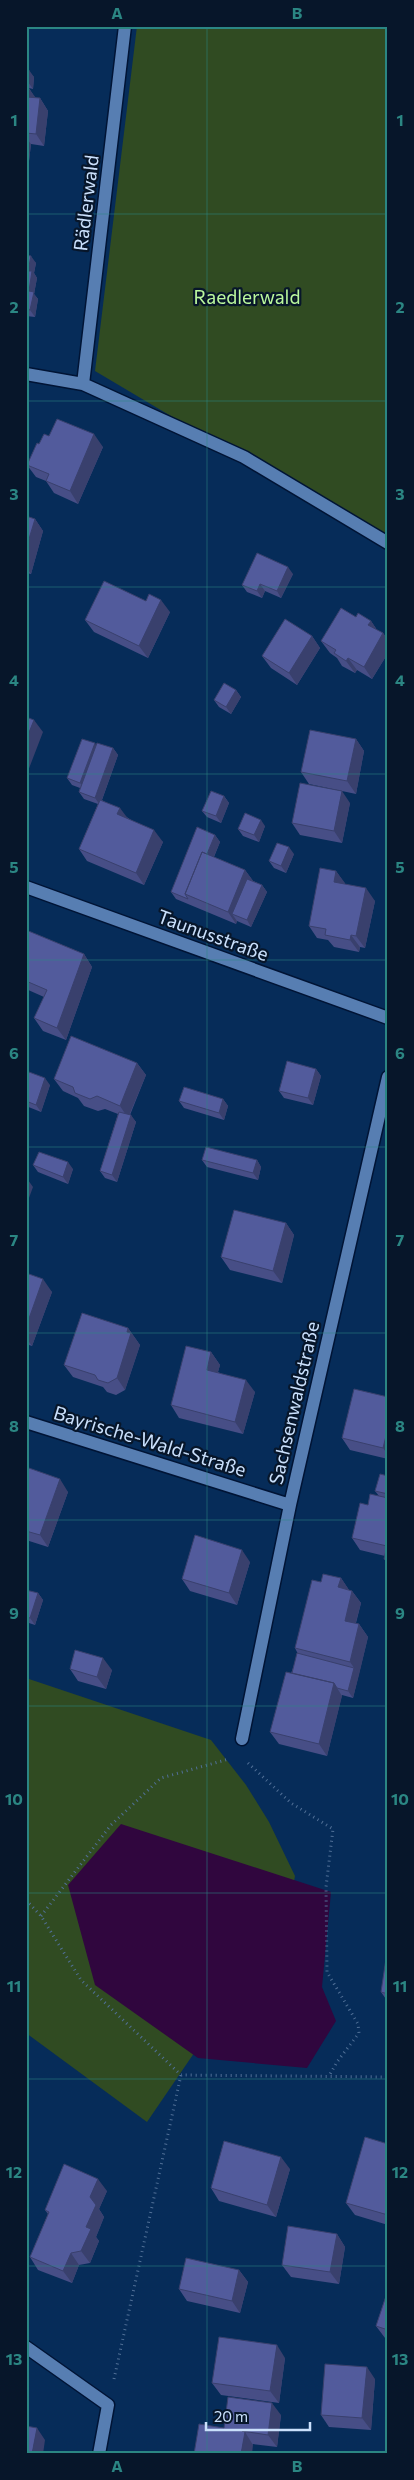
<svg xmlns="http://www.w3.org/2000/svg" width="414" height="2480" viewBox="0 0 414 2480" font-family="Commissioner,sans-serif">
<rect width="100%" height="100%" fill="#062c59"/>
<path fill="#304b22" d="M137 26H388V545L95 371Z
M26 1678 211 1740 246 1785 269 1822 295 1876 287 1917 147 2122 26 2033Z"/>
<path fill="#30063e" d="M121 1824 331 1892 322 1987 336 2021 307 2068 198 2058 95 1985 68 1885Z"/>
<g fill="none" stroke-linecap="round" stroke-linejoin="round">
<defs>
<path id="street" d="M26 374 83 384 244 457 388 543
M83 384 125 26
M26 887 388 1018
M26 1422 290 1505
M242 1739 290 1505 388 1077
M26 2347 108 2405 99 2454"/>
</defs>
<use href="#street" stroke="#001435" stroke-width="15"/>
<path stroke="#517097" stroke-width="3" stroke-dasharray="1 4" stroke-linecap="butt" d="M248 1763 291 1803 333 1829 326 1887 327 1972 358 2024 359 2033 337 2062 329 2076
M26 1900 41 1916 81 1980 181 2075 388 2077
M41 1916 111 1825 161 1778 229 1759
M114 2379 181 2075"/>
<use href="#street" stroke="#577eb2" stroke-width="12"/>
</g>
<path fill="#474e86" d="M26 70 34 77 33 89 29 88 35 98H40L48 111 44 146 31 144 29 161H26Z
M26 255 36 263 34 273 37 278 34 294 38 299 35 317 26 316Z
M49 436 103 447 78 504 54 493 46 481 36 477 27 465 39 444Z
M26 516 35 519 43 531 31 574 26 573Z
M293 574 281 598 265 591 262 598 247 592 242 585Z
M170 612 148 658 94 632 85 620Z
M356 617 371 621 377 630 383 633 388 640V653L372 679 357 670 355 673 342 666 337 658 330 653 321 641Z
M312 636 320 648 297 685 271 668 262 656Z
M236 690 241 697 231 714 219 707 214 700Z
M356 739 364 751 356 794 309 784 301 772Z
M96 746 113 748 118 755 102 800 163 842 144 885 87 861 79 849 98 804 84 799 79 792 80 788 72 785 67 778Z
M224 796 229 803 221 823 207 817 202 811Z
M350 803 342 843 300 835 292 823Z
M265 826 259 842 243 836 238 829Z
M215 835 220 842 214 857 245 870 253 881 262 885 267 892 251 927 237 921 236 924 176 899 171 892Z
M294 854 286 873 274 868 269 861Z
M336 871 345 884 375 901 365 948 360 947 359 952 334 947 328 940 317 938 309 926Z
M26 930 84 954 92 967 66 1040 43 1031 34 1018 44 997 26 989Z
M137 1063 146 1075 130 1115 136 1122 117 1182 105 1178 100 1171 118 1114 105 1109 98 1111 84 1106 78 1098 63 1091 54 1079Z
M316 1069 321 1076 313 1105 284 1098 279 1091Z
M26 1082 50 1085 41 1112 26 1106Z
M223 1099 228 1106 224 1120 184 1108 179 1101Z
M202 1160H257L261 1167 258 1180 207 1167Z
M33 1165 73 1169 68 1184 38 1172Z
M286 1223 294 1235 282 1283 230 1270 221 1257Z
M26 1273 52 1292 32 1346 26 1344Z
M128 1328 140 1345 125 1390 116 1395 107 1392 103 1387 73 1377 64 1365Z
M211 1352 220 1365 218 1372 255 1392 243 1434 179 1418 171 1405Z
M388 1397V1459L350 1450 342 1438Z
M26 1467 68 1492 48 1547 26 1540Z
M388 1476V1564L384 1559 385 1556 360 1550 352 1538 368 1505 379 1496 375 1491Z
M250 1562 237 1605 190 1591 182 1579Z
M341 1578 349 1590 352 1591 361 1603 356 1623 359 1624 368 1637 353 1698 342 1695 327 1756 279 1744 270 1732 298 1654 295 1648 321 1582Z
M26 1590 38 1593 43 1600 35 1625 26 1622Z
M70 1669 112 1670 106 1689 78 1681Z
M388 1952V2002L381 1992Z
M388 2144V2225L355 2215 346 2203Z
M290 2169 276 2217 219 2201 211 2188Z
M107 2191 99 2209 104 2217 96 2237 99 2241 90 2263 79 2265 72 2283 38 2270 30 2257 48 2214 45 2210Z
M337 2234 345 2247 339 2284 291 2277 282 2265Z
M239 2270 248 2282 240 2313 187 2301 179 2289Z
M388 2290V2339L385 2338 376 2326Z
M285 2358 279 2403 221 2395 212 2383Z
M375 2379 371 2430 329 2427 321 2415Z
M281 2415 277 2447 253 2444V2445L224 2428Z"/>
<path fill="#39406d" d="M29 70 34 77 33 89 28 82Z
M27 86 36 98 26 97Z
M40 98 48 111 44 146 36 134Z
M26 138 31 144 29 161 26 157Z
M31 256 36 263 34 273 37 278 34 294 38 299 35 317 30 310 29 291 28 271Z
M94 434 103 447 78 504 70 491Z
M35 519 43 531 31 574 26 567V549Z
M288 567 293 574 281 598 277 591Z
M260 584 265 591 262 598 257 591Z
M161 600 170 612 148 658 139 646Z
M371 621 379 633 368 625Z
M383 633 388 640V653L372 679 364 667Z
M312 636 320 648 297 685 289 673Z
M348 658 357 670 355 673 346 661Z
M236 690 241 697 231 714 226 707Z
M34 720 43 732 28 771 26 769V740Z
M356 739 364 751 356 794 347 781Z
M95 743 99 750 85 790 80 783Z
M113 748 118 755 100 805 95 798Z
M342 791 350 803 342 843 334 831Z
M224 796 229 803 221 823 216 816Z
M120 808 129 820 117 814Z
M261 820 265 826 259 842 254 835Z
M154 830 163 842 144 885 136 873Z
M215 835 220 842 196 899 190 896Z
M289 847 294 854 286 873 281 866Z
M245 870 254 882 232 914 237 921 236 924 228 912Z
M336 871 345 883 342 894 334 882Z
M262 885 267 892 251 927 247 920Z
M366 888 375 901 365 948 356 936Z
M351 935 360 947 359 952 350 940Z
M84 954 92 967 66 1040 57 1028Z
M137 1063 146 1075 128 1118 120 1106Z
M316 1069 321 1076 313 1105 308 1098Z
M45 1078 50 1085 41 1112 36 1105Z
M223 1099 228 1106 224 1120 219 1113Z
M131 1115 136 1122 117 1182 112 1175Z
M257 1160 261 1167 258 1180 253 1173Z
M68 1162 73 1169 68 1184 63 1177Z
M28 1180 33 1187 26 1206V1185Z
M286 1223 294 1235 282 1283 273 1271Z
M43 1279 52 1292 32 1346 26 1338V1327Z
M128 1328 140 1345 125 1390 117 1378Z
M211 1352 220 1365 215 1382 207 1370Z
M246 1380 255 1392 243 1434 235 1422Z
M388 1428V1455L383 1448Z
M60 1479 68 1492 48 1547 40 1535Z
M388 1498V1512L386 1509Z
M242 1550 250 1562 237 1605 229 1593Z
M341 1578 349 1590 338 1587Z
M352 1591 361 1603 353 1633 345 1621Z
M38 1593 43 1600 35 1625 30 1618Z
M359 1624 368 1637 359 1675 350 1662Z
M103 1658 112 1670 106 1689 97 1677Z
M354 1668 359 1675 353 1698 348 1691Z
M334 1683 342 1696 327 1756 319 1744Z
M281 2157 290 2169 276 2217 267 2205Z
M98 2179 107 2191 99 2209 104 2217 96 2237 99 2241 90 2263 81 2251 86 2227 90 2197Z
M337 2234 345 2247 339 2284 330 2272Z
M71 2253 79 2265 72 2283 63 2271Z
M239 2270 248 2282 240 2313 232 2301Z
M277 2345 285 2358 279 2403 270 2391Z
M367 2367 375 2379 371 2430 362 2418Z
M272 2403 281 2415 277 2447 268 2435Z
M37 2428 45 2440 43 2454H32Z
M245 2432 253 2445 252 2454H241Z"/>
<path fill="#525b9c" stroke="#39406d" d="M26 70H29L28 82H26Z
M26 97 40 98 36 134 26 133Z
M26 255 31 256 28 271H32L29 291 34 292 30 310 26 309Z
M57 419 94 434 70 491 46 481 49 474 27 465 37 443 39 444 44 434 49 436Z
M26 516 35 519 26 549Z
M257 553 288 567 277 591 260 584 257 591 242 585Z
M104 581 146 601 149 594 161 600 139 646 85 620Z
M341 608 356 617 358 613 371 621 368 625 383 633 364 667 348 658 346 661 334 653 336 650 321 641Z
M285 619 312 636 289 673 262 656Z
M224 683 236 690 226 707 214 700Z
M26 717 34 720 26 740Z
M310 730 356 739 347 781 301 772Z
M82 739 95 743 80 783 67 778Z
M97 743 113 748 95 798 79 792Z
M300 783 342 791 334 831 292 823Z
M211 791 224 796 216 816 202 811Z
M100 800 120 808 117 814 154 830 136 873 79 849Z
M245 813 261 820 254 835 238 829Z
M197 827 215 835 207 854 202 852 185 894 188 899 171 892Z
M277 843 289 847 281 866 269 861Z
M202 852 245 870 228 912 185 894Z
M320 868 336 871 334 882 366 888 356 936 351 935 350 940 325 935 326 929 309 926Z
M247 879 262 885 247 920 232 914Z
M26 930 84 954 57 1028 34 1018 47 990 26 981Z
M71 1036 137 1063 120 1106 97 1096 90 1099 75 1093 73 1087 54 1079Z
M287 1061 316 1069 308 1098 279 1091Z
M29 1072 45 1078 36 1105 26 1101V1082Z
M184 1087 223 1099 219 1113 179 1101Z
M119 1112 131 1115 112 1175 100 1171Z
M206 1147 257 1160 253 1173 202 1160Z
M39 1152 68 1162 63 1177 33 1165Z
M234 1210 286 1223 273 1271 221 1257Z
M26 1273 43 1279 26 1327Z
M82 1313 128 1328 127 1332 131 1333 117 1378 108 1383 98 1380 95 1375 64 1365Z
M186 1346 211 1352 207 1370 246 1380 235 1422 171 1405Z
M354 1389 388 1397V1428L383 1448 342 1438Z
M26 1467 60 1479 40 1535 26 1531Z
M380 1474 388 1476V1494L375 1491Z
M370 1494 388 1498 386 1509 388 1510V1560L384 1559 387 1546 352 1538 360 1503 368 1505Z
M195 1535 242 1550 229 1593 182 1579Z
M323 1574 341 1578 338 1587 352 1591 345 1621 359 1624 350 1662 295 1648 312 1580 321 1582Z
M26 1590 38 1593 30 1618 26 1617Z
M75 1650 103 1658 97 1677 70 1669Z
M297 1653 354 1668 348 1691 337 1688 334 1683 292 1673Z
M286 1672 334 1683 319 1744 270 1732Z
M387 1952H388V1994L381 1992Z
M365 2137 388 2144V2215L346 2203Z
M224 2141 281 2157 267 2205 211 2188Z
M64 2164 98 2179 90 2197 96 2205 86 2227 91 2229 81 2251 71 2253 63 2271 30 2257 49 2212 45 2210Z
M288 2226 337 2234 330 2272 282 2265Z
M186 2258 239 2270 232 2301 179 2289Z
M388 2290V2330L376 2326Z
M219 2337 277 2345 270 2391 212 2383Z
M325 2364 367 2367 362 2418 321 2415Z
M228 2397 272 2403 268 2435 242 2431 245 2432 241 2454H194L199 2424 224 2428Z
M26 2426 37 2428 32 2454H26Z"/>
<path fill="none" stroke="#2b8683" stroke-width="1" stroke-opacity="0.55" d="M207 26V2454M26 214H388M26 401H388M26 587H388M26 774H388M26 960H388M26 1147H388M26 1333H388M26 1520H388M26 1706H388M26 1893H388M26 2079H388M26 2266H388"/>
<g text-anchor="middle" stroke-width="4.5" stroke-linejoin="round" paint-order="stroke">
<g font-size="19" fill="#cae0fc" stroke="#07162a">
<text transform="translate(86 203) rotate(-83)" y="7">Rädlerwald</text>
<text transform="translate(213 935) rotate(20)" y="7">Taunusstraße</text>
<text transform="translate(294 1403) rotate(-77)" y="7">Sachsenwaldstraße</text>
<text transform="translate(150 1441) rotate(17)" y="7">Bayrische-Wald-Straße</text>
</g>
<g font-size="19" fill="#bbf89d" stroke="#07162a">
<text x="247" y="304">Raedlerwald</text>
</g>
</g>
<rect width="414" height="2480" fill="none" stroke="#07162a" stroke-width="55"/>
<path d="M206 2422v8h104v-8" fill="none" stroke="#cae0fc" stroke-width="2.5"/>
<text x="214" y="2422" font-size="15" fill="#cae0fc" stroke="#07162a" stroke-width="4" paint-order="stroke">20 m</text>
<rect x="28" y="28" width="358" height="2424" fill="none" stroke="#2b8683" stroke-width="2"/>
<g font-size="16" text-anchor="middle" font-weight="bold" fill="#2b8683">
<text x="117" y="19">A</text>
<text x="297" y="19">B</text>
<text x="14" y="126">1</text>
<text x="400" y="126">1</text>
<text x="14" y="313">2</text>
<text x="400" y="313">2</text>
<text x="14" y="500">3</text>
<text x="400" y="500">3</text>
<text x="14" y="686">4</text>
<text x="400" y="686">4</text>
<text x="14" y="873">5</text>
<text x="400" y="873">5</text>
<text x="14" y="1059">6</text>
<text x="400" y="1059">6</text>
<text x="14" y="1246">7</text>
<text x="400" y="1246">7</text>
<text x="14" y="1432">8</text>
<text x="400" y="1432">8</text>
<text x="14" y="1619">9</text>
<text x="400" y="1619">9</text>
<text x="14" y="1805">10</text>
<text x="400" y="1805">10</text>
<text x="14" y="1992">11</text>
<text x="400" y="1992">11</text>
<text x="14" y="2178">12</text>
<text x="400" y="2178">12</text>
<text x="14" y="2365">13</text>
<text x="400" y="2365">13</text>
<text x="117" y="2472">A</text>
<text x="297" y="2472">B</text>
</g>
</svg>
